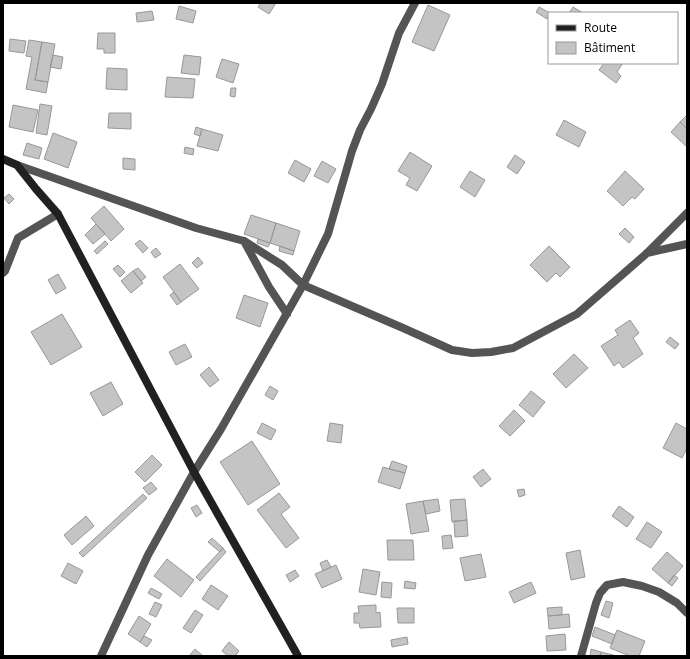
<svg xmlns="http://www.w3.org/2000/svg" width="690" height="659" viewBox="0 0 690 659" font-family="'Open Sans',sans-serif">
<rect width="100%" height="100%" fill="#fff"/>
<path fill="#c4c4c4" stroke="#989898" d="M261 3H276L269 14 258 7Z
M428 5 450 15 434 51 412 42Z
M179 6 196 11 193 23 176 19Z
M539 7 550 13 547 19 536 12Z
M573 7 583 13H569Z
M152 11 154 20 137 22 136 13Z
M98 33H115V53H104V49H97Z
M10 39 26 41 24 53 9 51Z
M29 40 42 42 35 80 48 82 46 93 26 89 32 57 26 56Z
M42 42 55 44 48 82 35 80Z
M53 55 63 57 61 69 50 67Z
M184 55 201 57 199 75 181 73Z
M222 59 239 64 233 83 216 77Z
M604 63H623L617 72 621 76 616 83 599 70Z
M107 68 127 69V90L106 89Z
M167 77 195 79 193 98 165 97Z
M231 88H236L235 97 230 96Z
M40 104 52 106 47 135 36 133Z
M13 105 38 110 33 132 9 127Z
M109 113H131V129L108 128Z
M687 115V129L680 122Z
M564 120 586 132 579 147 556 135Z
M680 122 687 129V147L671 132Z
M196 127 202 129 200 136 194 134Z
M202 129 223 135 218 151 197 146Z
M53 133 77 142 68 168 44 159Z
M27 143 42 148 39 159 23 155Z
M185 147 194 149 193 155 184 153Z
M410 152 432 166 417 191 406 185 410 178 398 171Z
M515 155 525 162 517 174 507 167Z
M123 158 135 159V170L123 169Z
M295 160 311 169 304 182 288 173Z
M322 161 336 169 328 183 314 176Z
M470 171 485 180 475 197 460 187Z
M625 171 644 189 635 199 632 197 623 206 607 191Z
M9 194 14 199 9 204 4 198Z
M104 206 124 229 111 241 91 218Z
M251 215 276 223 270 243 244 234Z
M276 223 300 231 294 251 270 243Z
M96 224 105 234 93 244 85 235Z
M625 228 634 237 629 243 619 234Z
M258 239 270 243 268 247 257 243Z
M140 240 148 248 143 253 135 244Z
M105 241 108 244 97 254 94 251Z
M280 246 294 251 293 255 279 251Z
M549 246 570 267 560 277 556 273 547 282 530 265Z
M156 248 161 254 155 258 151 252Z
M198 257 203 263 197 268 192 263Z
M180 264 199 289 181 302 163 277Z
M118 265 125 272 120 277 113 269Z
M138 268 146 277 141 281 133 271Z
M133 271 143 283 131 293 121 281Z
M58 274 66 288 56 294 48 280Z
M174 292 181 302 177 305 170 295Z
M244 295 268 303 260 327 236 318Z
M62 314 82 347 51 365 31 332Z
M630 320 639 333 633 338 643 354 623 368 619 362 614 366 601 346 618 335 615 330Z
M670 337 679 344 675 349 666 342Z
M185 344 192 357 176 365 169 352Z
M574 354 588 368 566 388 553 374Z
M209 367 219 380 210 387 200 375Z
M111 382 123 404 103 416 90 393Z
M270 386 278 391 273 400 265 395Z
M531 391 545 402 533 417 519 405Z
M514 410 525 421 510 436 499 426Z
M262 423 276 430 271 440 257 433Z
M330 423 343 425 341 443 327 441Z
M676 423 687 429V448L682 458 663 448Z
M252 441 280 484 248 505 220 462Z
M152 455 162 465 145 482 135 472Z
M392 461 407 466 405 473 389 469Z
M383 467 405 473 400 489 378 482Z
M483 469 491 479 481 487 473 477Z
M151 482 157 489 149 495 143 488Z
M524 489 525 495 519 497 517 490Z
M279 493 290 507 281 514 299 538 286 548 257 510Z
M143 494 147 498 83 557 79 553Z
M438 499 440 511 426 514 423 501Z
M465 499 467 520 452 522 450 500Z
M423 501 429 531 411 534 406 504Z
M197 505 202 513 196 517 191 508Z
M619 506 634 517 627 527 612 516Z
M86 516 94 526 72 545 64 535Z
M467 520 468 536 455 537 454 521Z
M647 522 662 532 651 548 636 539Z
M451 535 453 548 443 549 442 536Z
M212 538 223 548 220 552 208 542Z
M387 540H413L414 560H388Z
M223 548 226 552 200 581 196 577Z
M580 550 585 577 571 580 566 553Z
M667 552 683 566 668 583 652 569Z
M481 554 486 577 465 581 460 558Z
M167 559 194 580 181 597 154 576Z
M327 560 331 567 323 571 320 563Z
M68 563 83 571 76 584 61 576Z
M336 565 342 579 322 588 315 574Z
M363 569 380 572 376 595 359 592Z
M295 570 299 576 290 582 286 575Z
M674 575 678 578 672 586 668 583Z
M405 581 416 583 415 589 404 588Z
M382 582 392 583 391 598 381 597Z
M531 582 536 593 514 603 509 592Z
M211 585 228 596 218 610 202 599Z
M151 588 162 594 159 599 148 593Z
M606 601 613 603 609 618 601 615Z
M155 602 162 605 156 617 149 614Z
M376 605V613L380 612 381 627 360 628 359 623H354V613H359L358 606Z
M562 607V615L548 616 547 608Z
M397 608H414V623H398Z
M195 610 203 615 191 633 183 628Z
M569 614 570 627 549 629 548 616Z
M139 616 151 624 140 642 128 634Z
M595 627 615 635 612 644 592 636Z
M617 630 645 641 639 656H630L610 648Z
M565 634 566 650 547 651 546 636Z
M144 636 152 640 147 647 140 642Z
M407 637 408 644 392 647 391 640Z
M229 642 239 651 235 656H228L222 651Z
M195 649 203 656H189Z
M591 649 601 652 600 656H590Z
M601 652 617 656H600Z"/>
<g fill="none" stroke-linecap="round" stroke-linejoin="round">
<path stroke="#545454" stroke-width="8" d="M17 165 196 228 244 241 282 265 303 285 328 234 352 151 360 130 371 109 382 84 399 33 415 3
M244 241 269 287 287 314
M647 253 687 244
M3 273 5 271 18 238 58 214
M101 656 148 555 194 472 221 429 303 285 403 328 452 350 472 353 491 352 513 348 577 314 646 254 687 213
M581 656 596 603 600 593 607 585 623 582 642 586 659 592 677 603 687 613"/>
<path stroke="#212121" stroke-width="8" d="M3 159 17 165 36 189 58 214 194 472 298 656"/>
</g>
<rect width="690" height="659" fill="none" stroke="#000000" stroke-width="8"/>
<rect x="548" y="12" width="130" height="52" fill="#ffffff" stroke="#999999"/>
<rect x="556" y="25" width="20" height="6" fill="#212121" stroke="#999999"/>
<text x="584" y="32" font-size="12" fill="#000000">Route</text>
<rect x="556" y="42" width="20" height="12" fill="#c4c4c4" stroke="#999999"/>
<text x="584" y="52" font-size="12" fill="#000000">Bâtiment</text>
</svg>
